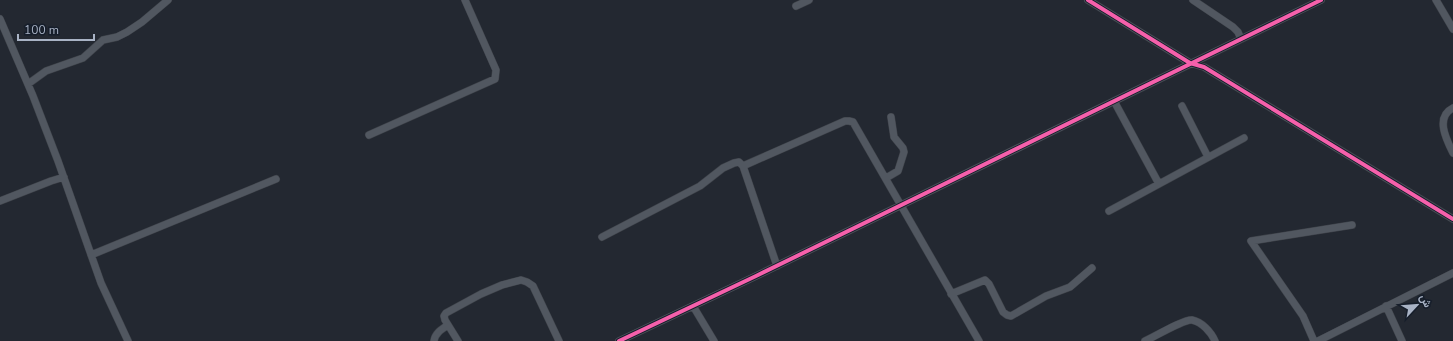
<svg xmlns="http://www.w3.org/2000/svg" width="1453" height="341" viewBox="0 0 1453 341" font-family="'Nunito Sans',Vazirmatn,sans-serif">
<rect width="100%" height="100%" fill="#232831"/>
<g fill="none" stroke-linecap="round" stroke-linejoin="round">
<defs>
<path id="minor" d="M1088 0 1190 63 1204 67 1453 219
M1193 0 1233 27 1238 32 1241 39
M1436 0 1453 29
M796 6 809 0
M0 19 33 96 58 161 101 283 128 341
M28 84 46 71 83 58 103 40 117 37 127 32 142 22 168 0
M1114 101 1159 184
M1182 106 1208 157
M1453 108C1435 117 1446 139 1453 153
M369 135 495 79 496 70 465 0
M743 166 845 121H849L853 122 979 341
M886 178 898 171 904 152 903 148 894 137 891 117
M0 201 51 181 64 177
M1109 211 1244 138
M602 237 700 186 723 168 734 163 739 162 743 166 777 266
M91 255 276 179
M951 294 985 280 989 284 1003 312 1007 315 1011 316 1046 296 1070 287 1092 268
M693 306 714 341
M1386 306 1402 341
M434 341C435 333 442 329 448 325
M458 341 445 320 444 316 446 313 481 294 502 285 521 280 527 282 533 286 559 341
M619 341 756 276 1321 0
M1145 341C1154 337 1184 319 1192 320 1202 322 1211 332 1215 341
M1314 341 1303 316 1251 241 1352 225
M1318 341 1453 273"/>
</defs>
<use href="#minor" stroke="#3e4249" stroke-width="8"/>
<use href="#minor" stroke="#515760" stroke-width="7"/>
<defs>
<path id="cycleway" d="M1088 0 1190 63 1204 67 1453 219
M619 341 756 276 1321 0"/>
</defs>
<use href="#cycleway" stroke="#161e2b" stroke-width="6"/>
<use href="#cycleway" stroke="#f560ab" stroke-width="4"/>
</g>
<g transform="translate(1417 305) rotate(64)" stroke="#161e2b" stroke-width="3" paint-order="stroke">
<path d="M0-3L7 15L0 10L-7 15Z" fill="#a9b3c5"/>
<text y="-6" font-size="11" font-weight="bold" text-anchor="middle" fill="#a9b3c5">ش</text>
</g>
<path d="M18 34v6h76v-6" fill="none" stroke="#a9b3c5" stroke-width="2"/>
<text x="24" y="34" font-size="12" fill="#a9b3c5" stroke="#161e2b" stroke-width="3" paint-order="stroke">100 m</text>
</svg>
